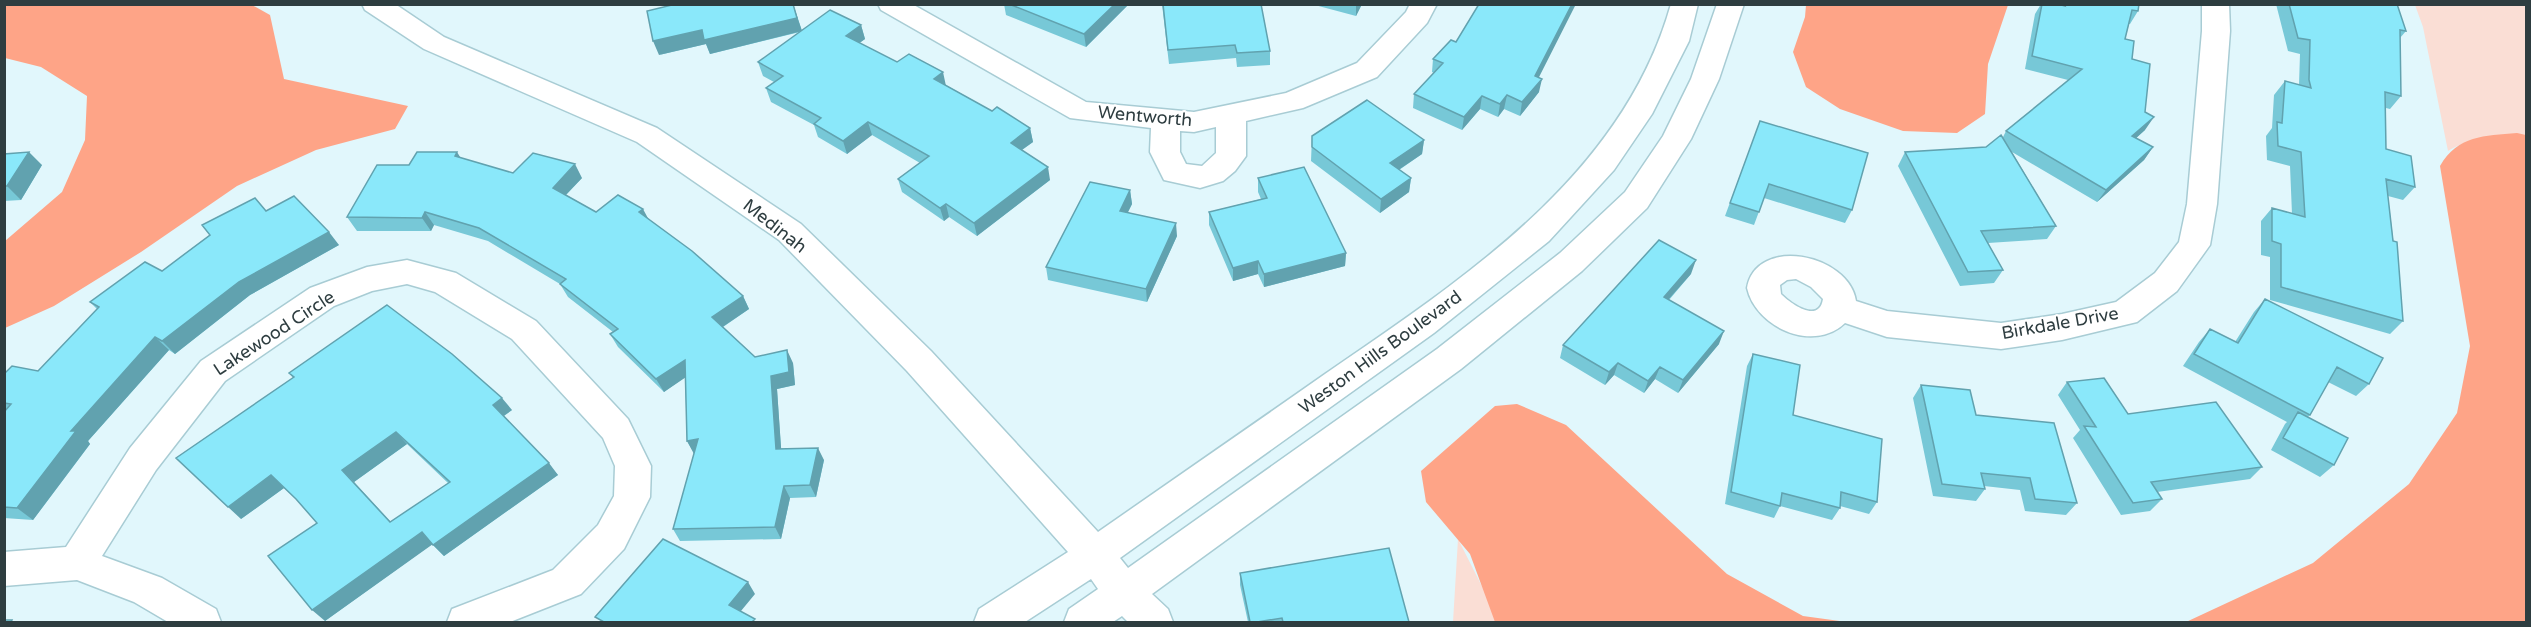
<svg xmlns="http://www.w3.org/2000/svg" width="2531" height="627" viewBox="0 0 2531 627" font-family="'Varela Round',sans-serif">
<rect width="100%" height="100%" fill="#e1f7fc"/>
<path fill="#faded5" d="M2415 5H2526V135C2506 132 2465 140 2448 151L2423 27Z
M1458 539 1500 622H1453Z"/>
<path fill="#fea487" d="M124 4 252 5 270 15 284 79 408 106 395 129 316 150 237 186 141 252 54 306 5 328V241L62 192 85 140 87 96 41 67 5 58V5Z
M1806 5H2008L1988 64 1985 114 1957 133 1903 131 1840 109 1806 87 1793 52 1805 17Z
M2517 133 2526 135V622H2186L2313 563 2409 484 2457 413 2470 346 2440 166C2458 135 2484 136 2517 133Z
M1517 404 1566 425 1727 574 1803 616 1847 622H1495L1470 554 1426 502 1421 471 1495 406Z"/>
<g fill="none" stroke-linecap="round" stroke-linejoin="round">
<defs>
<path id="street" d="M362 4H395L444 37 657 128 801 224 931 351 1098 532C1174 479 1250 427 1325 374 1464 278 1623 176 1671 4H1698L1689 41 1652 114 1614 170 1549 241 1434 333 1120 558 1128 568 1437 349 1560 253 1625 192 1663 136 1691 79 1717 4H1744L1719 79 1691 139 1647 208 1582 271 1461 369 1152 594 1168 609 1173 622H1128L1122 616 1113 622H1064L1069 609 1098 589 1091 579 1025 622H974L979 609 1068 552 907 371 779 240 637 142 424 49 365 10Z
M878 4H912L1086 102 1194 112 1286 93 1357 63 1406 12 1410 4H1437L1427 23 1377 77 1303 108 1246 121V156L1235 171 1223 181 1200 188 1164 180 1150 152 1151 128 1070 118 881 10ZM1216 127V153L1202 166 1186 164 1180 152V131L1194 132Z
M2202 4H2229L2230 31 2217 204 2210 245 2177 291 2137 322 2062 340 2001 349 1887 337 1845 323C1814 353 1756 328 1747 288 1756 235 1849 254 1856 301L1887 311 2001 323 2062 314 2116 302 2155 273 2179 242 2187 204 2202 31ZM1796 279 1811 287 1823 299C1819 324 1791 304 1781 294L1780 285 1787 280Z
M407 260 456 273 536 321 628 419 651 466 650 497 624 549 581 594 510 622H447L452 609 553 570 598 525 614 496 615 466 603 438 512 339 435 292 407 284 372 291 334 306 225 381 156 470 102 556 162 578 216 609 221 622H168L134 602 77 580 4 586V552L66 547 130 448 201 361 310 288 367 267Z"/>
</defs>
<use href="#street" stroke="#a8ccd4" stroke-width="3"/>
<use href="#street" fill="#fff" fill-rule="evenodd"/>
</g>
<path fill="#77c8d7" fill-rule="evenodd" d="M793 4 802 31 861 25 865 39 859 43 897 62 946 85 992 111 1030 128 1033 142 1022 150 1050 180 977 236 949 217 944 221 902 192 898 179 920 163 872 135 847 154 818 137 814 125 771 102 766 88 774 82 763 76 758 62 800 32 710 54 706 44 659 55Z
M1004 4H1129L1086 47 1006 15Z
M1162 4H1261L1270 51V65L1237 67 1236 58 1169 64Z
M1311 4H1362L1356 16Z
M2041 4H2139L2138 11 2130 24H2129L2125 39 2132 59 2145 112V130L2136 138 2153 147 2144 160 2097 202 2012 152 2056 226 2047 239 1988 243 2003 270 1994 283 1960 286 1898 166 1905 152 1986 147 2003 137 2006 131 2068 80 2025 69 2035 14Z
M2276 4H2397L2406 31 2400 38 2401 96 2390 109 2386 108V149L2415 187 2403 200 2388 196 2403 321 2390 334 2270 300V257L2261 255V221L2272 208 2292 214 2290 166 2267 160 2266 136 2272 128 2274 95 2285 81 2299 85 2300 54 2288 51Z
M1433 59 1539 77V92L1520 116 1504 109 1498 117 1480 109 1462 130 1413 108 1414 94 1434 73 1432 72Z
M1760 121 1852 210 1845 223 1764 198 1754 225 1725 216Z
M1312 136 1424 140 1422 154 1399 170 1411 178 1409 192 1380 213 1311 161Z
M4 154 42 165 21 200 4 201Z
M461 158 513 173 582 178 566 195 596 212 647 218 743 296 749 309 723 327 755 357 793 363 795 385 777 389 781 449 824 460 816 497 790 498 781 539 680 541 673 529 694 453 687 441 685 377 664 392 618 347 610 334 613 332 568 297 560 284 488 241 434 225 431 231H357L347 217 409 165Z
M1258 178 1346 253 1345 266 1264 287 1258 274 1233 281 1209 225V212L1261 199 1258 192Z
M1130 190 1132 204 1128 212 1177 236 1147 302 1048 280 1046 267Z
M266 211 339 245 250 295 175 354 169 350 88 441 90 444 33 520 4 518V374L38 371 97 309 90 302 162 271 210 235Z
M1691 274 1669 300 1719 344 1678 393 1655 379 1644 393 1614 375 1605 385 1560 358 1563 345Z
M2265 299 2369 384 2356 396 2328 382 2310 415 2308 417 2334 465 2320 477 2271 450 2285 424 2287 422 2183 366 2199 342 2210 329 2235 342 2254 312Z
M1753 354 1793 415 1877 502 1869 514 1840 506V508L1832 520 1780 506 1774 518 1725 504 1747 366Z
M289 373 512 410 504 416 558 475 444 556 432 544 325 621 317 523 298 501 284 488 241 519 293 378ZM407 444 448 483 391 522 354 482Z
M2067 382 2128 414 2262 467 2250 479 2157 492 2162 499 2150 511 2121 515 2073 438 2080 430 2058 395Z
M1921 385 1976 415 2077 503 2066 515 2025 511 2020 490 1984 486 1985 489 1976 501 1933 496 1913 398Z
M1240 573 1409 622H1248L1240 585Z"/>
<path fill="#61a2af" d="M793 4 802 31 710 54 706 44 659 55 653 41 702 30Z
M1115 4H1129L1086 47 1084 34Z
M1357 4H1362L1356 16V6Z
M1572 4H1576L1533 89 1535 76Z
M861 25 865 39 850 50 846 36Z
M943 72 946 86 934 79Z
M1542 79 1539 92 1520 116 1522 102Z
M1507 95 1504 109 1498 117 1500 104Z
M1482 96 1480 109 1462 130 1464 117Z
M2154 117 2145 130 2124 149 2132 136Z
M868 122 872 135 847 154 843 141Z
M1030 128 1033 142 1013 156 1011 143Z
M1424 140 1422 154 1388 177 1390 163Z
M2153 147 2144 160 2097 202 2106 190Z
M29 152 42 165 21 200 7 186Z
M457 152 465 165 455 156Z
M575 164 582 178 560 201 553 188Z
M1048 167 1050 180 977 236 974 223Z
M1411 178 1409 192 1380 213 1381 199Z
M1130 190 1132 204 1122 224 1120 211Z
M946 204 949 217 944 221 940 208Z
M643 209 650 222 639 212Z
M425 212 434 225 431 231 422 218Z
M1176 223 1177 236 1147 302 1146 289Z
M329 232 339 245 250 295 175 354 162 341 239 282Z
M1346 253 1345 266 1264 287V274Z
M1696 260 1691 274 1659 310 1664 297Z
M1258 261V274L1233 281V268Z
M743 296 749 309 718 330 712 317Z
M1724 331 1719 344 1678 393 1683 380Z
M155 337 169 350 88 441 90 444 33 520 17 508 71 431Z
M787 350 793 363 795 385 777 389 782 461 776 449 771 376Z
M685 360 692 373 664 392 656 379Z
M1618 363 1614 375 1605 385 1609 372Z
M1660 367 1655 379 1644 393 1648 381Z
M502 398 512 410 502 417 493 405Z
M396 432 407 444 354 482 342 470Z
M698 439 694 454 687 441Z
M818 448 824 460 816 497 810 485Z
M549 463 558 475 444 556 433 545Z
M271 475 284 488 241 519 228 507Z
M784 486 790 498 781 539 775 527Z
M422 532 433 544 325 621 312 610Z
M748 582 755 594 736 617 729 605Z"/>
<path fill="#8ae8fa" stroke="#61a2af" stroke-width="1.5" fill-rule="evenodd" d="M676 4H793L797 18 704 40 702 30 653 41 647 11Z
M1009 4H1115L1084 34Z
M1163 4H1261L1270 51 1237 53 1235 45 1168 50Z
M1479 4H1572L1535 76 1542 79 1522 102 1507 95 1500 104 1482 96 1464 117 1414 94 1443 63 1433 59 1451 40 1456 42Z
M2042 4H2058L2065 6 2064 4H2139L2138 11 2132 10 2125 39 2134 41 2132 59 2150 64 2145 112 2154 117 2132 136 2153 147 2106 190 2006 131 2082 69 2032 56Z
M2289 4H2397L2406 31 2400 30 2401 96 2385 92 2386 149 2411 156 2415 187 2386 179 2393 241 2397 242 2403 321 2281 287V244L2272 241V208L2305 217 2301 152 2278 146 2277 122 2282 123 2285 81 2311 88 2309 80 2310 40 2298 38Z
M830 10 861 25 846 36 897 62 909 54 943 72 934 79 992 111 997 107 1030 128 1011 143 1048 167 974 223 946 204 940 208 898 179 929 156 868 122 843 141 814 124 821 118 766 88 783 76 758 62Z
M1367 100 1424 140 1390 163 1411 178 1381 199 1312 147V136Z
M1760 121 1868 153 1852 210 1769 184 1759 212 1730 203Z
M2001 135 2056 226 1981 231 2003 270 1968 272 1905 152 1986 147Z
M29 152 7 186H4V154Z
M417 152H457L455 156 513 173 533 153 575 164 553 188 596 212 618 195 643 209 639 212 692 251 743 296 712 317 755 357 787 350 789 372 771 376 776 449 818 448 810 485 784 486 775 527 673 529 698 439 687 441 685 360 656 379 610 334 618 329 560 284 566 279 479 228 425 212 422 218 347 217 377 165H409Z
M1304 167 1346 253 1264 274 1258 261 1233 268 1209 212 1267 198 1258 178Z
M1090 182 1130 190 1120 211 1176 223 1146 289 1046 267Z
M294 196 329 232 239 282 162 341 155 337 71 431H76L17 508 4 507V412L11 404 4 403V374L12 366 38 371 99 307 90 302 145 262 162 271 210 235 202 225 255 198 266 211Z
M1659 240 1696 260 1664 297 1724 331 1683 380 1660 367 1648 381 1618 363 1609 372 1563 345Z
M2265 299 2383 358 2369 384 2337 367 2310 415 2194 354 2210 329 2238 343Z
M387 305 452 354 502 398 493 405 549 463 433 545 422 532 312 610 268 556 317 523 296 499 271 475 228 507 176 458 294 377 289 373ZM396 432 450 482 390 522 342 470Z
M1753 354 1800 365 1793 415 1882 439 1877 502 1841 492 1840 508 1782 493 1780 506 1731 492Z
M2104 378 2128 414 2216 402 2262 467 2151 482 2162 499 2133 503 2084 426 2096 427 2067 382Z
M1921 385 1970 390 1976 415 2054 423 2077 503 2035 499 2030 478 1981 473 1985 489 1942 484Z
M2298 412 2348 438 2334 465 2283 438Z
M663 539 748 582 729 605 755 619 752 622H604L595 617Z
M1389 548 1409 622H1283L1282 618 1257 622H1250L1240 573Z
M4 620H12L11 622H4Z"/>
<g text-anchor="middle" stroke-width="4.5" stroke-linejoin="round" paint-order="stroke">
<g font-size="18" fill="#2e3d40" stroke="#fff">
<text transform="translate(1145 116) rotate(5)" y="6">Wentworth</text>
<text transform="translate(775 226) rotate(38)" y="6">Medinah</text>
<text transform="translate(2060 323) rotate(-10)" y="6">Birkdale Drive</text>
<text transform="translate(274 333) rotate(-33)" y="6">Lakewood Circle</text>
<text transform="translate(1380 352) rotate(-36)" y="6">Weston Hills Boulevard</text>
</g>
</g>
<rect width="2531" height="627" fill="none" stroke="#2e3d40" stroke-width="12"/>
</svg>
